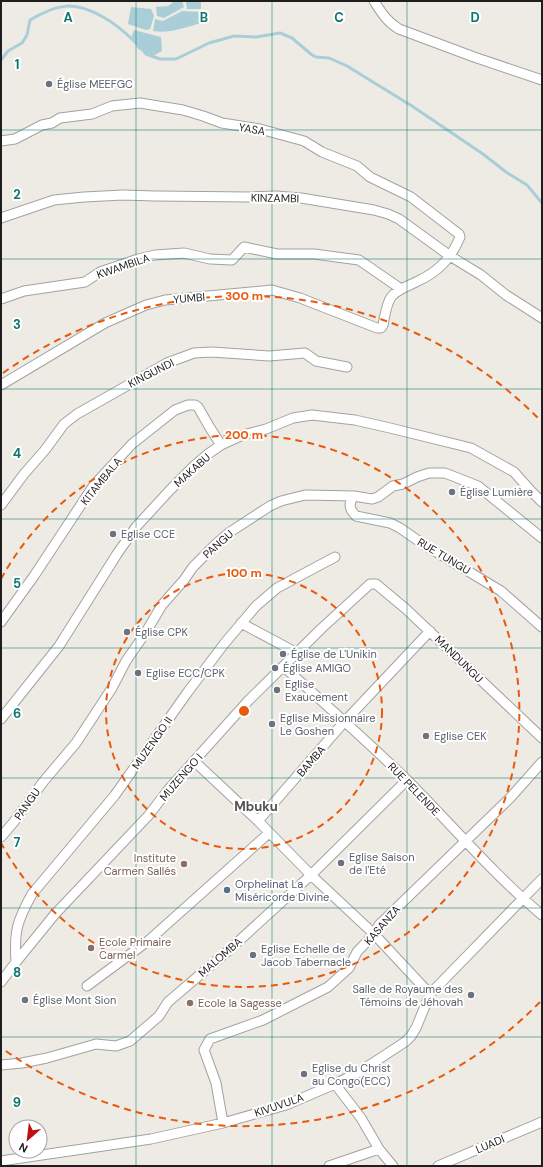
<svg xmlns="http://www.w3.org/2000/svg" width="543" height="1167" viewBox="0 0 543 1167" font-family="'DM Sans',sans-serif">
<rect width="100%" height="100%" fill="#eeebe5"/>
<path fill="#a9ced8" d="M175 1H182L184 7 164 18 157 16 156 7 168 6Z
M187 1H201V9H187L186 2Z
M131 7 151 9 154 16 150 29 146 30 128 24Z
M182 11 201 12 202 23C185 27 171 34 153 31L155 19 163 21Z
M134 30 161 37 162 51 153 56 138 49 131 38Z"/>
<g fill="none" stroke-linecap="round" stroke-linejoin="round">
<path stroke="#a9ced8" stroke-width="3" d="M142 49 146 54 160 59H176L209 43 234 36 256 37 280 33 292 38 312 55 316 57 329 58 347 66 412 106 483 154 506 172 527 185 542 203
M1 60 8 51 22 43 27 35 30 20C59 3 75 1 103 17 116 24 125 32 135 42"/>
<defs>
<path id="street" d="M374 1C381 12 387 22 399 29L474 57 542 80
M1 141 15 139 42 125 52 123 60 118 92 114 112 106 140 103 183 110 203 116 222 123 260 129 304 141 322 152 357 166 370 177 411 197 459 234 460 237C451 259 438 272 416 282 408 286 398 289 392 296 386 303 385 316 383 325L381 328H377L300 298 272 290 165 300 146 305 105 323 1 385
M1 218 54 200 84 197 123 195 155 196 250 197 276 196 301 198 374 210 388 214 399 219 450 256 481 275 506 295 542 318
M1 299 24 291 85 282 100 272 138 259 155 255 184 253 210 259 232 260 244 247 277 254H314L359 260 401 289
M354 496C348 503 349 509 356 516L390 523 400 528 423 544 501 591 542 627
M1 505 24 474 45 450 64 424 77 414 167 363 194 353 212 352 269 356 305 353 316 361 347 367
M1 622 34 576 94 485 132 444 175 410 188 405H195L198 407 210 428 221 445
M241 623 297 653
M284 667C325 704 367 741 407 780 452 825 493 874 542 915
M1 719 59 646 117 554 136 527 170 490 194 466 208 454 221 445 243 435 266 429 293 418 312 415 355 420 390 428 471 448 514 472 531 491 542 502
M194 761 258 821 311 875 374 934 430 994
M258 821 345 721 430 631
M1 837 13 823 43 782 76 743 112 688 126 661 146 632 162 605 184 580 193 567 216 544 230 532 270 506 281 501 305 495 354 496 372 499 378 497 393 486 403 484 417 477 429 473H445L478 486 542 538
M16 962C14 931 17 921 32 894L115 795 187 693 224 644 256 606 277 588 335 557
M1 982 16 962 55 914 148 816 168 790 248 701 322 628 370 584H376L406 609 542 738
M87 986 148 941 269 833
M1 1065 22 1063 47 1058 96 1044 116 1046 130 1041 159 1016 168 1002 229 950 311 875 407 780
M335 1084 361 1118 379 1149 393 1166
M223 1123 216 1083 204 1050 210 1039 263 1020 328 987 349 968 357 952 374 934 379 925 510 798 542 762
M1 1161 151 1139 223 1123 286 1105 335 1084 359 1072 405 1042 411 1036 416 1028 430 994 542 879
M329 1166 379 1149
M438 1166 542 1122"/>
</defs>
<use href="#street" stroke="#a2a2a2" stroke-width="11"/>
<use href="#street" stroke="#fff" stroke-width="9"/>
</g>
<path fill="none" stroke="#0f766e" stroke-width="1" stroke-opacity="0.55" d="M136 1V1166M272 1V1166M407 1V1166M1 130H542M1 259H542M1 389H542M1 519H542M1 648H542M1 778H542M1 908H542M1 1037H542"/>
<g fill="none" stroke="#e8590c" stroke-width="2" stroke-dasharray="7 5">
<circle cx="244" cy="711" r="138"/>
<path d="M1 579A276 276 0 1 1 1 843"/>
<path d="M540 1002A415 415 0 0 1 3 1049M3 373A415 415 0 0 1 540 420"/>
</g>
<g fill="#6b7280" stroke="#fff" stroke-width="1.5">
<circle cx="49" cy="84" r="4"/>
<circle cx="452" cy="492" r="4"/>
<circle cx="113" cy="534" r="4"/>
<circle cx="127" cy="632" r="4"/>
<circle cx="283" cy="654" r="4"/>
<circle cx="275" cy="668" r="4"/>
<circle cx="138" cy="673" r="4"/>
<circle cx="277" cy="690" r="4"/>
<circle cx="272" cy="724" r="4"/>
<circle cx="426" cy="736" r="4"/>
<circle cx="341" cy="863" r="4"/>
<circle cx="253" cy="955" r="4"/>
<circle cx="471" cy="995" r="4"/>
<circle cx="25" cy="1000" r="4"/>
<circle cx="304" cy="1074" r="4"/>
</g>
<g fill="#8d6e63" stroke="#fff" stroke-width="1.5">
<circle cx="184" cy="864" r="4"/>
<circle cx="91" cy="948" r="4"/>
<circle cx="190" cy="1003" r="4"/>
</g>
<circle fill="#5c6f8a" stroke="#fff" stroke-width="1.5" cx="227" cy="890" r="4"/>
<g text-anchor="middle" stroke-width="4" stroke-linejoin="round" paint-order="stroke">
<g font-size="11" fill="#5b616d" stroke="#fff" text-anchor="start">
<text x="57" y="88">Église MEEFGC</text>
<text x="460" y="496">Église Lumière</text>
<text x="121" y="538">Eglise CCE</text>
<text x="135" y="636">Église CPK</text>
<text x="291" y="658">Église de L'Unikin</text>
<text x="283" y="672">Église AMIGO</text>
<text x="146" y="677">Eglise ECC/CPK</text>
<text x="285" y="688">Eglise<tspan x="285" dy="13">Exaucement</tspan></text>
<text x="280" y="722">Eglise Missionnaire<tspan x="280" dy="13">Le Goshen</tspan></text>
<text x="434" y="740">Eglise CEK</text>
<text x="349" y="861">Eglise Saison<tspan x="349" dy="13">de l'Eté</tspan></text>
<text x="261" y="953">Eglise Echelle de<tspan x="261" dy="13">Jacob Tabernacle</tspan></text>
<text x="463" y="993" text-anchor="end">Salle de Royaume des<tspan x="463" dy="13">Témoins de Jéhovah</tspan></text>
<text x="33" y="1004">Église Mont Sion</text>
<text x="312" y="1072">Eglise du Christ<tspan x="312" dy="13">au Congo(ECC)</tspan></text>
</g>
<g font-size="11" fill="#1e1e1e" stroke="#fff">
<text transform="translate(252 129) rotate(9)" y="4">YASA</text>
<text transform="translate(275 198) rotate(1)" y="4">KINZAMBI</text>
<text transform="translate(123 266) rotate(-19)" y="4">KWAMBILA</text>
<text transform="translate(189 298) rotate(-5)" y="4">YUMBI</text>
<text transform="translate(151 373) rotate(-27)" y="4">KINGUNDI</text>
<text transform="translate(192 470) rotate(-42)" y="4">MAKABU</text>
<text transform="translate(101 481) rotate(-51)" y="4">KITAMBALA</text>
<text transform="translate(218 544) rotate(-42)" y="4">PANGU</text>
<text transform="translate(444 556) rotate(31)" y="4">RUE TUNGU</text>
<text transform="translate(459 659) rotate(44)" y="4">MANDUNGU</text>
<text transform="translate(152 743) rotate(-55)" y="4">MUZENGO II</text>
<text transform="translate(311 761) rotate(-49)" y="4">BAMBA</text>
<text transform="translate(181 777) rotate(-49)" y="4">MUZENGO I</text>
<text transform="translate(414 789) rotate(46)" y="4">RUE PELENDE</text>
<text transform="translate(27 804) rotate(-55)" y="4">PANGU</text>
<text transform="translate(382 925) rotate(-49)" y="4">KASANZA</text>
<text transform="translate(220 957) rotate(-41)" y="4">MALOMBA</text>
<text transform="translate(279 1105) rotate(-19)" y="4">KIVUVULA</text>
<text transform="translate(490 1144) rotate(-23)" y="4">LUADI</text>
</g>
<g font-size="11" fill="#785e54" stroke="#fff" text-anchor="start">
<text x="176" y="862" text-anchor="end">Institute<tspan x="176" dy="13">Carmen Sallés</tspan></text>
<text x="99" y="946">Ecole Primaire<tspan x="99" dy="13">Carmel</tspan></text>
<text x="198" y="1007">Ecole la Sagesse</text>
</g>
<g font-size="11" fill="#4e5e75" stroke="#fff" text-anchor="start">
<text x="235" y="888">Orphelinat La<tspan x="235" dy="13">Miséricorde Divine</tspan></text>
</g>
<g font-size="13" font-weight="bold" fill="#515151" stroke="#fff">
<text x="256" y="811">Mbuku</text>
</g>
</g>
<g font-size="13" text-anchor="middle" font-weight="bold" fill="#0f766e" stroke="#fff" stroke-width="4" stroke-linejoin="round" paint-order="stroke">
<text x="68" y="22">A</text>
<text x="204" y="22">B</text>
<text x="339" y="22">C</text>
<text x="475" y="22">D</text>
<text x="17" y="69">1</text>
<text x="17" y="199">2</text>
<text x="17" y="329">3</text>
<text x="17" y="458">4</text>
<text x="17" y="588">5</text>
<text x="17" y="718">6</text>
<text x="17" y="847">7</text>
<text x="17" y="977">8</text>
<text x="17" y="1107">9</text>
</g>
<circle cx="244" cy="711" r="6" fill="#e8590c" stroke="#fff" stroke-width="2"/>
<g font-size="12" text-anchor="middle" font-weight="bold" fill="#e8590c" stroke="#fff" stroke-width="4" stroke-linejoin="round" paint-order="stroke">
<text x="244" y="300">300 m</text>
<text x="244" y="439">200 m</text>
<text x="244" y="577">100 m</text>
</g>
<rect width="543" height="1167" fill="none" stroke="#1e1e1e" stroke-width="4"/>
<g transform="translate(28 1139) rotate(208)"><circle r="19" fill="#ffffff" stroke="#a5a5a5"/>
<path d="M0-3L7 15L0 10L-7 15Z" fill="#bc1011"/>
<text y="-6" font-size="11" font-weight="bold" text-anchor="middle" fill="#1e1e1e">N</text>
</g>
</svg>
